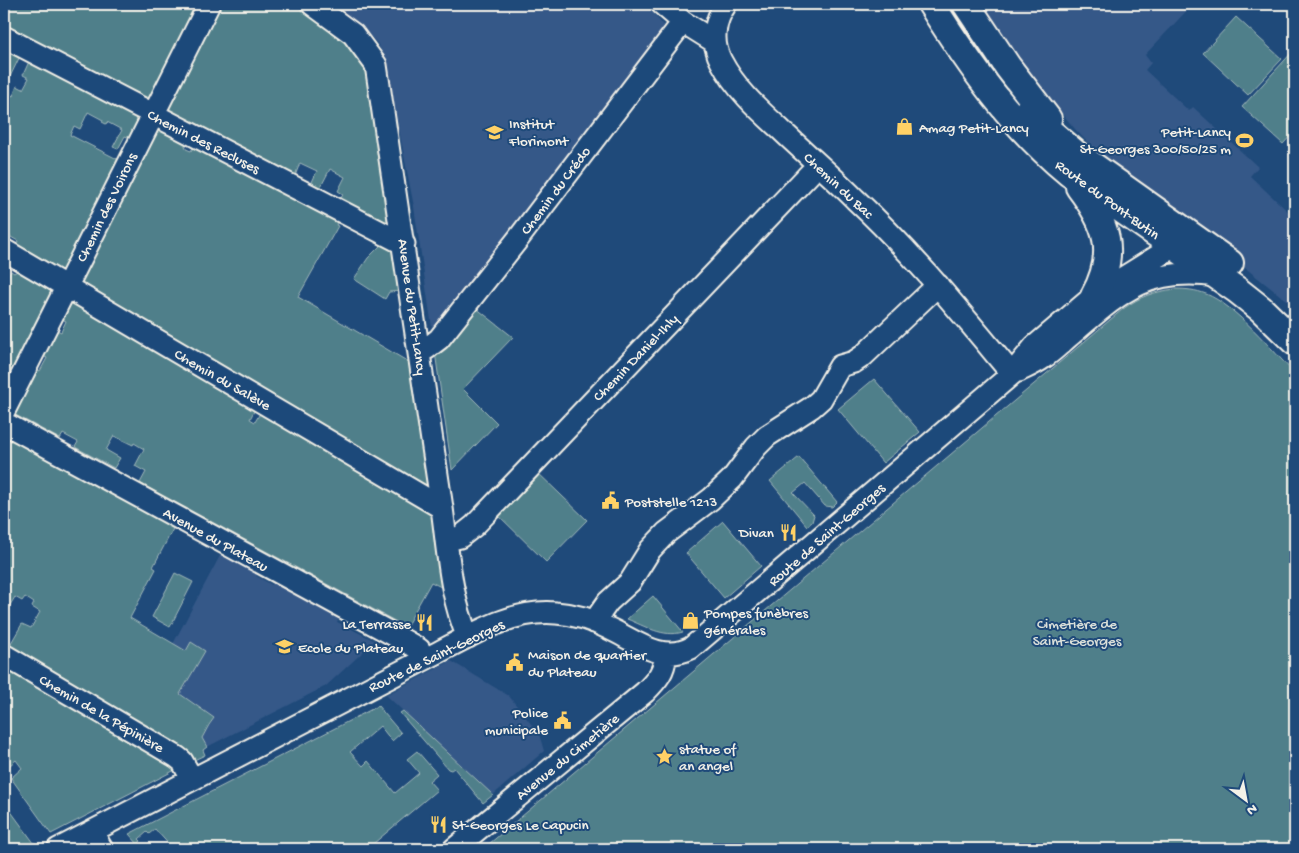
<svg xmlns="http://www.w3.org/2000/svg" width="1299" height="853" viewBox="0 0 1299 853" font-family="'Gochi Hand',sans-serif">
<rect width="100%" height="100%" fill="#1f4a7a"/>
<filter id="ink" filterUnits="userSpaceOnUse"><feTurbulence type="fractalNoise" baseFrequency=".02" numOctaves="2"/><feDisplacementMap in="SourceGraphic" scale="10" xChannelSelector="R" yChannelSelector="G"/><feConvolveMatrix kernelMatrix="1 2 1 2 8 2 1 2 1" color-interpolation-filters="sRGB"/></filter>
<g filter="url(#ink)">
<path fill="#355888" d="M330 4H645L669 32 433 334 414 207 385 57 377 43 359 24Z
M978 4H1193L1145 55 1151 63 1145 70 1189 111 1193 107 1258 167 1250 176 1295 218V307L1150 193 1101 157 1075 129 1024 68Z
M222 552 258 572 256 576 272 585 275 580 340 615 337 622 375 641 326 686 207 747 202 738 214 718 180 694 191 643 186 652 173 644Z
M451 661 509 696 539 734 544 751 493 795 386 695Z"/>
<path fill="#4f7f8a" stroke="#a2b8b9" d="M4 4H203L152 105 4 31Z
M215 4H297L344 39 361 56 370 79 393 228 338 205 343 194 338 191 345 177 330 169 317 194 310 191 312 182 317 171 300 163 293 181 163 114Z
M1236 17 1282 59 1248 95 1203 53Z
M4 41 22 52 4 89Z
M1295 49V131L1283 144 1242 107Z
M31 57 144 114 135 140 125 136 118 149 113 147 122 130 107 122 106 124 102 122 103 120 88 112 80 129 74 126 70 135 121 161 65 277 14 250 18 241 9 236 4 244V91L13 96 17 86 23 89 29 78 23 75Z
M155 123 189 137 185 145 186 149 191 151 197 141 338 221 336 225 338 226 298 297 412 364 431 496 75 287 92 248 97 251 100 245 95 242Z
M385 241 396 248 401 291 389 292 385 299 354 279 368 258Z
M23 267 57 286 4 400V280H6L11 271 14 273Z
M1175 289C1186 289 1196 290 1206 294 1235 305 1273 351 1295 374V849H483L1123 309C1141 296 1153 292 1175 289Z
M68 298 256 407 250 419 255 422 263 408 433 508 445 589 431 582 406 627 140 483 146 472 135 466 144 449 134 443 133 445 114 436 106 450 120 458 114 468 75 447 78 442 63 434 60 439 12 413 32 367 40 371 47 358 39 354 53 328 61 332 66 321 58 317Z
M471 304 513 337 463 389 497 423 452 470 435 352Z
M874 379 920 432 883 463 838 409Z
M4 433 175 525 153 567 156 569 130 618 186 651 191 642 205 651 180 694 214 718 209 725 202 738 207 747 203 750 205 755 194 760 4 647V644L11 643 22 624 31 628 40 612 32 607 34 603 25 597 22 601 15 597 5 613H4Z
M799 457 837 502 832 507 825 506 805 483 793 493 814 515 812 522 807 526 770 481Z
M534 469 587 520 546 562 494 511Z
M723 521 761 566 724 598 686 553Z
M175 573 193 582 170 627 152 617Z
M653 596 683 632C663 638 645 626 627 619Z
M4 660 168 757 175 770 51 834 11 778 22 768 16 760 4 770Z
M378 706 401 733 392 741 380 726 350 752 363 766 368 761 395 793 419 773 407 759 417 751 437 774 429 781 437 790 367 849H173L155 829 149 834 147 832 139 839 141 841 138 844 129 834Z
M403 711 493 795 483 803 454 768 451 770 448 769 400 713Z
M4 802 34 843 21 849H4Z"/>
<g fill="none" stroke-linecap="round" stroke-linejoin="round">
<defs>
<path id="minor" d="M312 4 353 34 376 65 442 508C448 551 450 597 468 637
M662 4 683 22 715 42
M726 4C714 21 711 42 721 61 735 88 758 109 780 129 805 153 831 175 855 199 913 253 962 314 1012 374
M4 37 404 244
M4 250 442 508
M419 350 426 349 439 339 518 239 683 22
M1019 371C1027 367 1036 363 1043 358 1054 351 1063 341 1073 333 1122 291 1148 266 1217 276
M4 411 209 4
M4 423 405 641 419 649 424 659
M447 540 460 537 474 526 818 165
M594 622 608 602 630 582 650 550 666 533 711 499 732 479 756 447 767 436 812 407 821 399 840 366 854 362 863 356 938 285
M4 655 177 757 182 761 192 779
M92 832 102 849
M58 849 435 654C472 635 512 609 556 613 574 614 593 620 610 629 636 641 661 663 691 648L1012 374 1035 346 1094 296 1166 251 1187 243
M454 849 645 692C658 679 664 672 666 654"/>
<path id="major" d="M931 4C970 66 1012 126 1069 173L1237 290 1261 309 1295 342
M966 4 1008 67 1048 119
M1029 109 1047 129 1075 153 1230 263
M1079 187C1107 224 1118 252 1094 296"/>
</defs>
<use href="#minor" stroke="#f4f1e8" stroke-width="25"/>
<use href="#major" stroke="#f4f1e8" stroke-width="30"/>
<use href="#minor" stroke="#1f4a7a" stroke-width="21"/>
<use href="#major" stroke="#1f4a7a" stroke-width="26"/>
</g>
</g>
<defs>
<symbol id="shop-bare" viewBox="-9 -9 18 18"><path d="M-5-2.5h2.3a2.7 3.5 0 0 1 5.4 0H5L5.5 6h-11ZM-1.5-2.5h3a1.5 2.3 0 0 0-3 0Z" fill="#ffd166" stroke="#1f4a7a" stroke-width="2.5" paint-order="stroke"/></symbol>
<symbol id="school-bare" viewBox="-9 -9 18 18"><path d="M0-5L7-2L0 1L-7-2ZM-4 1L0 2.5L4 1V4Q0 6-4 4Z" fill="#ffd166" stroke="#1f4a7a" stroke-width="2.5" paint-order="stroke"/></symbol>
<symbol id="stadium-bare" viewBox="-9 -9 18 18"><path d="M0-5a6.5 5 0 1 0 0 10a6.5 5 0 1 0 0-10ZM-3.5-1.8h7v3.6h-7Z" fill="#ffd166" stroke="#1f4a7a" stroke-width="2.5" paint-order="stroke"/></symbol>
<symbol id="civic-bare" viewBox="-9 -9 18 18"><path d="M-.6-6.5H3V-4.5H.6V-3L4-1V1h2V6H-6V1h2V-1L-.6-3ZM-1.2 2.5V6h2.4V2.5Z" fill="#ffd166" stroke="#1f4a7a" stroke-width="2.5" paint-order="stroke"/></symbol>
<symbol id="restaurant-bare" viewBox="-9 -9 18 18"><path d="M-5-6h1v4h1v-4h1v4h1v-4h1v5L-1.5 .5V6h-2V.5L-5-1ZM5-6V6H3V1.5H1.5Q1.5-4 5-6Z" fill="#ffd166" stroke="#1f4a7a" stroke-width="2.5" paint-order="stroke"/></symbol>
<symbol id="sight-bare" viewBox="-9 -9 18 18"><path d="M0-6L1.8-2.2L6-1.7L2.9 1.2L3.7 5.4L0 3.3L-3.7 5.4L-2.9 1.2L-6-1.7L-1.8-2.2Z" fill="#ffd166" stroke="#1f4a7a" stroke-width="2.5" paint-order="stroke"/></symbol>
</defs>
<g fill-rule="evenodd">
<use href="#shop-bare" x="892" y="114" width="25" height="25"/>
<use href="#school-bare" x="482" y="120" width="25" height="25"/>
<use href="#stadium-bare" x="1232" y="128" width="25" height="25"/>
<use href="#civic-bare" x="598" y="488" width="25" height="25"/>
<use href="#restaurant-bare" x="776" y="520" width="25" height="25"/>
<use href="#shop-bare" x="678" y="608" width="25" height="25"/>
<use href="#restaurant-bare" x="412" y="610" width="25" height="25"/>
<use href="#school-bare" x="272" y="634" width="25" height="25"/>
<use href="#civic-bare" x="502" y="650" width="25" height="25"/>
<use href="#civic-bare" x="550" y="708" width="25" height="25"/>
<use href="#sight-bare" x="652" y="744" width="25" height="25"/>
<use href="#restaurant-bare" x="426" y="812" width="25" height="25"/>
</g>
<g text-anchor="middle" stroke-width="4" stroke-linejoin="round" paint-order="stroke">
<g font-size="15" fill="#f4f1e8" stroke="#1f4a7a" text-anchor="start">
<text x="509" y="128">Institut<tspan x="509" dy="17">Florimont</tspan></text>
<text x="919" y="132">Amag Petit-Lancy</text>
<text x="1231" y="136" text-anchor="end">Petit-Lancy<tspan x="1231" dy="17">St-Georges 300/50/25 m</tspan></text>
<text x="625" y="506">Poststelle 1213</text>
<text x="774" y="537" text-anchor="end">Divan</text>
<text x="704" y="617">Pompes funèbres<tspan x="704" dy="17">générales</tspan></text>
<text x="411" y="628" text-anchor="end">La Terrasse</text>
<text x="298" y="652">Ecole du Plateau</text>
<text x="528" y="659">Maison de quartier<tspan x="528" dy="17">du Plateau</tspan></text>
<text x="548" y="717" text-anchor="end">Police<tspan x="548" dy="17">municipale</tspan></text>
<text x="679" y="753">statue of<tspan x="679" dy="17">an angel</tspan></text>
<text x="452" y="829">St-Georges Le Capucin</text>
</g>
<g font-size="15" fill="#f4f1e8" stroke="#1f4a7a">
<text transform="translate(204 141) rotate(27)" y="5">Chemin des Recluses</text>
<text transform="translate(839 185) rotate(43)" y="5">Chemin du Bac</text>
<text transform="translate(555 190) rotate(-53)" y="5">Chemin du Crédo</text>
<text transform="translate(1108 199) rotate(36)" y="5">Route du Pont-Butin</text>
<text transform="translate(106 207) rotate(-64)" y="5">Chemin des Voirons</text>
<text transform="translate(413 307) rotate(82)" y="5">Avenue du Petit-Lancy</text>
<text transform="translate(635 357) rotate(-46)" y="5">Chemin Daniel-Ihly</text>
<text transform="translate(223 379) rotate(30)" y="5">Chemin du Salève</text>
<text transform="translate(826 534) rotate(-41)" y="5">Route de Saint-Georges</text>
<text transform="translate(216 539) rotate(29)" y="5">Avenue du Plateau</text>
<text transform="translate(436 655) rotate(-26)" y="5">Route de Saint-Georges</text>
<text transform="translate(102 713) rotate(30)" y="5">Chemin de la Pépinière</text>
<text transform="translate(567 756) rotate(-39)" y="5">Avenue du Cimetière</text>
</g>
<g font-size="15" fill="#dbe0da" stroke="#1f4a7a">
<text x="1077" y="628">Cimetière de<tspan x="1077" dy="17">Saint-Georges</tspan></text>
</g>
</g>
<rect width="1299" height="853" fill="none" stroke="#1f4a7a" stroke-width="20"/>
<rect x="10" y="10" width="1279" height="833" fill="none" stroke="#f4f1e8" stroke-width="2" filter="url(#ink)"/>
<g transform="translate(1246 800) rotate(148)" stroke="#1f4a7a" stroke-width="4" paint-order="stroke">
<path d="M0-4L9 19L0 12L-9 19Z" fill="#f4f1e8"/>
<text y="-8" font-size="14" font-weight="bold" text-anchor="middle" fill="#f4f1e8">N</text>
</g>
</svg>
